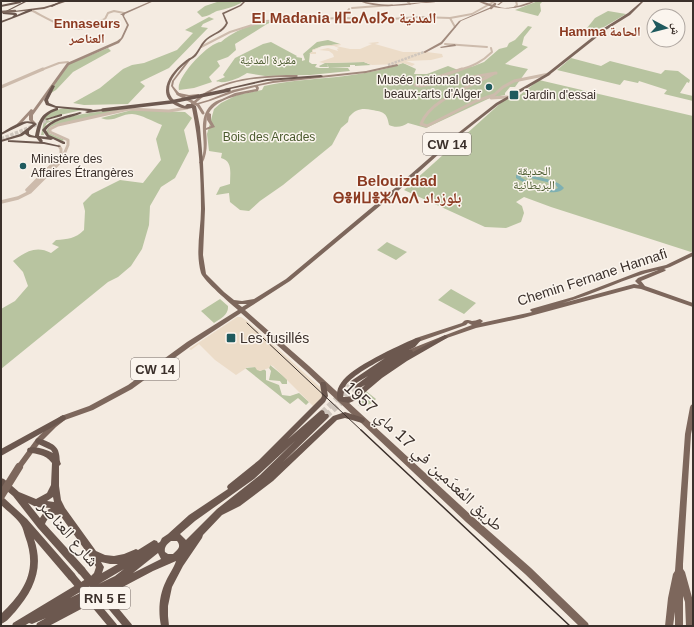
<svg xmlns="http://www.w3.org/2000/svg" width="694" height="627" viewBox="0 0 694 627" font-family="Helvetica,'Noto Naskh Arabic','Noto Sans Tifinagh',sans-serif">
<rect width="100%" height="100%" fill="#f4ebe1"/>
<path fill="#b8c4a0" d="M220 1H242L241 3C233 7 226 9 217 11 212 13 209 16 202 17L197 12 205 6Z
M538 1H543L540 4 541 11 538 16 515 10Z
M608 11 626 14 599 30 587 28 595 18Z
M209 17 214 19 203 24 201 27 208 28 169 68 140 82 145 86 128 104 84 105 73 103 100 88 123 69 132 65 144 63 177 50 193 33 185 30Z
M274 21 267 24 235 44 236 50 228 57 217 61 220 66 209 77 212 82 194 88 179 90C175 78 209 42 221 42 236 29 255 23 274 21Z
M528 26 532 27 524 37 522 45 528 47 505 64 528 69 515 87H510L505 93V95L490 98 426 128 408 123C403 127 395 128 389 125 387 112 383 112 372 110 362 108 356 109 349 117L348 122 341 128 332 145 283 185 260 201 249 211 240 210 230 202 229 193 216 195 220 187 230 184C230 173 233 161 221 158L222 153 209 151 207 134 214 109 221 103 237 95 262 90 264 86C311 76 358 80 403 63L416 69 414 74H427L448 66 458 70 474 66 484 62 499 49 507 47 509 43 515 40Z
M328 40 340 44 322 46 312 50V52L310 53 309 62 312 64H317L315 67 319 68H348L350 71 310 75 265 76 247 73C240 78 224 85 216 81L225 77 223 75 235 58 263 44 271 42 297 56 296 57 302 58V61L305 60 303 54 317 42Z
M108 48 111 51 73 72 56 90 46 96 69 64Z
M571 58 601 66 610 61 661 74 665 70 678 71 690 80 689 83 687 82 680 93 693 96V101L664 94 667 90 639 81 638 83 624 80 620 85 557 70Z
M364 62 371 65 355 66V65H350V67L329 68 327 64 328 67H320L319 66 325 63Z
M539 80 693 116V251L691 252 551 207 524 197 516 202 522 206 524 213 521 222 506 228 485 227 404 190 504 100 516 98Z
M65 108 82 110 47 118 49 121 62 117 47 123 43 130 44 135H41L45 116 56 110Z
M129 109 55 125 49 128V133L63 139 64 140 62 141 51 137 47 133C45 114 115 110 129 109Z
M132 110 185 112 192 118 184 130 189 151 175 178 161 187 150 206 149 225 142 249 131 266 118 277 108 282 1 369V309L15 301 28 286 23 272 13 261C25 252 36 245 51 253L59 247 52 244 56 240C68 239 75 239 84 230L85 211 83 203 92 194 120 180 143 183 161 160 156 139 162 125C152 121 142 115 132 114 120 114 114 123 101 118Z
M387 242 407 252 396 260 377 250Z
M451 289 476 303 464 314 438 300Z
M220 299 228 306C229 315 220 319 214 323L201 311Z
M270 365 287 379V384H282L280 381 269 380 271 371 269 368Z
M256 367 260 371 264 369 266 371V380L279 385 282 395 290 396 299 393 309 402 306 405 298 398 290 404 245 368Z
M366 391 376 399 372 403 361 407 358 405 359 403 357 401Z"/>
<path fill="#ecdcc8" d="M378 42 379 43 375 44 403 52H427L442 54 443 57 431 60 406 61 415 64 412 66 403 63 398 64 372 65 364 62 323 63 319 62 334 57 333 54 329 51 319 50 328 48 338 51 337 49 339 48 334 46H323L314 50H313V52H316V54H309L312 52V50L323 46 340 44 341 45 336 46 350 49H360L372 44 368 43Z
M237 317H241L247 321 322 389V399L314 407 273 366 270 365 269 368 260 371 257 370 255 367H248L236 375 215 360 199 344 191 350 189 349Z"/>
<path fill="#7fb0b2" fill-rule="evenodd" d="M522 174C532 176 558 179 564 188 555 200 526 184 516 178V175ZM522 176 555 184 558 188C548 194 529 182 520 177Z"/>
<g fill="none" stroke-linecap="round" stroke-linejoin="round">
<path stroke="#cfc6bd" stroke-width="2.5" stroke-dasharray="2.5 1" stroke-linecap="butt" d="M388 65 424 52"/>
<path stroke="#cfc6bd" stroke-width="3.5" stroke-dasharray="3.5 1.5" stroke-linecap="butt" d="M1 139 48 120"/>
<path stroke="#cfc6bd" stroke-width="6" stroke-dasharray="6 3" stroke-linecap="butt" d="M322 413 353 383
M326 416 358 387"/>
<path stroke="#cdbbac" stroke-width="2" d="M407 1 410 4
M515 7 517 5 516 1
M352 8 392 5
M31 10C47 18 63 29 81 29L105 19 108 13 114 11 124 13
M344 17 349 9
M346 18 376 20 420 17 450 18 472 14 495 1
M450 18 455 27
M445 44 487 47
M201 47 230 32 265 21 341 18
M41 70 59 63 68 62
M459 70C473 66 482 62 492 52L491 48"/>
<path stroke="#cdbbac" stroke-width="3" d="M462 69 415 85 420 86 496 73
M493 74C471 87 430 99 421 124L427 126 476 101 494 95 503 87 514 81 549 74
M1 87 43 69
M491 98 507 97
M50 132V129L58 125 129 109 169 111 187 108
M50 132 68 140V144
M56 161 61 156V149L59 146
M61 161 68 145"/>
<path stroke="#cdbbac" stroke-width="3.5" d="M27 190 57 160
M1 202 18 198 30 192 62 160"/>
<path fill="#a18a7d" fill-rule="evenodd" d="M151 1H154L125 14 124 16 129 25 123 38 119 43 69 65 33 115V120L36 123 35 124H33L29 120V115L30 114 19 126H17V124L31 109 33 110 67 63 117 41 121 38 127 25 122 15H120L123 13Z
M359 1 379 4 389 5 439 1C433 3 427 3 421 3 400 6 378 9 359 1Z
M477 1C486 1 495 7 505 8 511 8 518 6 524 4 528 3 532 1 536 1 516 11 497 11 477 1Z
M502 1H504L499 5H497Z
M491 7 492 8 461 21 442 44 425 53 423 52 441 42 459 21Z
M455 44 456 46 441 48 440 47Z
M189 58 191 59 174 81 173 86 179 93 189 95 198 94H199V96L189 97 177 95 171 86 172 81Z
M397 64 398 65V66L366 73 273 83 258 86 259 88 258 91C243 94 217 98 209 113L211 114V120L215 127 206 130C207 142 208 153 202 164L199 163C201 160 202 157 203 154 206 138 197 119 211 105 214 102 218 100 222 99L235 93 256 89V88L255 87 235 92 210 101 193 106 191 105V103C196 100 200 95 206 92 233 77 266 75 297 75L298 76 297 77C267 77 233 78 207 94 202 97 199 101 194 104L208 100 233 90 273 81 366 71ZM207 116V120L211 126 206 128Z"/>
<path fill="#7d675c" fill-rule="evenodd" d="M64 1H68L44 9 15 12 14 11 44 7Z
M244 1H246L241 6 224 14 228 23C224 33 214 34 207 40 202 45 200 51 196 56 193 59 189 60 186 63 177 70 163 86 172 98 175 102 180 104 185 106L187 104H192L196 106 200 127 203 163 205 209 203 255 206 274 224 292 234 300 242 301 254 299 286 279 395 188 458 133 496 103 546 74 604 28 628 13 642 1H644L630 15 606 30 548 76 498 105 460 135 399 190 290 281 245 310 309 366 472 516 531 568 588 623 589 626H579L525 574 466 522 305 370 241 313 191 346 132 389 93 410 65 420 56 427 40 443 21 469 19 470 17 469 15 467 17 465 36 439 52 423 61 416 89 406 128 385 187 342 238 310C230 303 204 281 201 273 195 252 201 229 201 209 201 175 199 141 192 108 186 110 181 108 175 105 156 93 171 72 184 62 187 59 191 58 194 55 199 50 201 42 207 38 213 33 222 31 226 23L222 13 240 5ZM238 304H247L242 307Z
M693 252V256L670 267 664 269 666 270 665 271 641 281 645 286 693 303V307L641 289 634 288 523 318 476 328 447 338 412 354H408L407 352 408 350 443 336 472 325 468 323 466 325 418 342H416L415 340 416 338 462 323C466 319 467 320 472 321 474 321 477 320 480 319L483 321 481 323 532 312 530 310 531 309 573 297 641 271 666 265ZM658 270 638 278 635 281 639 285 634 284 563 303C595 294 625 278 658 270Z
M693 404V425L691 434 683 564V569L685 572 693 601V626H686L685 602 683 596V626H675V612L673 626H665L668 598 673 574 675 571 685 434 690 407 691 405Z"/>
<path fill="#6c584f" fill-rule="evenodd" d="M20 1 21 3 1 7V5Z
M25 1H28L6 12 16 13 17 14V15L30 9H32V11L1 23V21L12 17 14 15 3 14 2 12H4Z
M61 1H64L52 7 50 6Z
M321 75 323 76 322 77 267 81 226 90 224 89 267 79Z
M52 85 55 86 48 100 49 103 56 106 91 109 93 110 103 109 105 110 103 111 87 113 85 112 88 111 58 108V110C43 115 42 122 39 136L48 137H47L42 130C51 118 66 116 80 112L82 113C70 119 55 118 46 130L49 135 65 142V144H63L53 139 51 140 29 137 25 134 22 136 1 142V140L20 134 33 124 27 123 24 124 1 135V133C12 127 25 116 37 124L29 131V134L31 135 35 136C38 121 41 113 56 108L46 105 44 100Z
M61 114H62V116L47 120 45 119Z
M8 140 44 142 61 146 59 147 44 144 9 142H8Z
M445 335 447 336 448 337 447 338 407 361 382 378 356 400 349 403 338 401C336 395 337 388 341 383 351 367 398 346 416 338H420L421 340 415 347 409 350H412L413 352ZM385 358 351 381 350 383 351 385H353L368 376 356 385 355 387 356 389H358L365 385C358 391 353 398 343 397 344 393 344 388 346 385 353 375 374 364 385 358Z
M321 382H325L326 384 328 396 325 402 288 439 320 411 322 410 324 411 325 414H328L329 416 328 418 283 462 333 416 345 412 364 418 365 420 364 422 362 423 345 418 337 420 273 481 240 506 222 515 203 535 202 538 183 566 172 587 168 606V616L169 626H161C158 611 159 595 166 581 169 574 174 568 176 561L153 571 49 626H36L37 623 46 618 32 624 29 623 24 626H12L13 623 91 576 94 573 96 567 90 557 60 515C52 514 48 517 45 524L85 568 86 571 85 574 82 575 79 574 38 528 13 496 1 486V478L4 479 19 492 36 499 47 493 51 485 52 463C44 453 38 455 28 452L27 450 28 448C36 446 45 449 53 453L51 450 36 443 35 441 36 439 38 438C46 441 58 444 59 454 60 458 59 460 61 464L59 466V486L61 500 65 508 96 551 105 555 114 556 124 554 136 549 138 550 154 540 157 541 158 543 160 542 162 538 168 534 189 515 228 489 227 487 228 485 259 460 321 398 322 396 320 384ZM295 441 260 475 217 509 186 540 180 534 195 521 254 479ZM53 497 54 502 47 501ZM28 503 36 507 51 508 44 512 40 518ZM171 541H177C182 547 177 550 173 554H168L165 552C164 547 167 544 171 541ZM158 553 161 559 133 573ZM101 562 110 564H118L102 573 104 567ZM124 569 115 576 70 598 92 585 94 586 97 585Z
M63 415 65 416 66 418 65 420 1 456V449Z
M1 497 4 498 27 519 75 574 76 577 75 580 72 581 69 580 34 539C44 568 34 590 15 612 11 616 7 622 1 624V614C25 591 38 570 25 536 24 533 23 528 21 525 18 519 6 510 1 505Z"/>
<path stroke="#3b302b" stroke-width="1" d="M247 323 362 431"/>
<path stroke="#3b302b" stroke-width="1.5" d="M361 430 570 626"/>
<path stroke="#a18a7d" stroke-width="2.5" d="M491 8 495 4"/>
<path stroke="#a18a7d" stroke-width="3" d="M178 94 198 105 203 113"/>
<path stroke="#7d675c" stroke-width="2.5" d="M1 12 15 11"/>
<path stroke="#7d675c" stroke-width="8" d="M1 496 19 467"/>
<path stroke="#6c584f" stroke-width="3.5" d="M103 110 171 102 229 90
M37 136 41 141"/>
<path stroke="#6c584f" stroke-width="8" d="M82 571 128 626
M72 577 113 626"/>
</g>
<g fill="#1f5a5e" stroke="#fbf5ee" stroke-width="1.5">
<circle cx="489" cy="87" r="4"/>
<rect x="509" y="90" width="10" height="10" rx="2"/>
<circle cx="23" cy="166" r="4"/>
<rect x="226" y="333" width="10" height="10" rx="2"/>
</g>
<g text-anchor="middle" stroke-width="3" stroke-linejoin="round" paint-order="stroke">
<g font-size="12" fill="#4a5a2e" stroke="#fbf5ee">
<text x="268" y="64">مقبرة المدنية</text>
<text x="269" y="141">Bois des Arcades</text>
<text x="534" y="175">الحديقة<tspan x="534" dy="14">البريطانية</tspan></text>
</g>
<g font-size="12" fill="#3b302b" stroke="#fbf5ee" text-anchor="start">
<text x="481" y="84" text-anchor="end">Musée national des<tspan x="481" dy="14">beaux-arts d'Alger</tspan></text>
<text x="523" y="99">Jardin d'essai</text>
<text x="31" y="163">Ministère des<tspan x="31" dy="14">Affaires Étrangères</tspan></text>
</g>
<g font-size="13" font-weight="bold" fill="#8c3b22" stroke="#fbf5ee">
<text x="87" y="28">Ennaseurs<tspan x="87" dy="15">العناصر</tspan></text>
<text x="600" y="36">Hamma الحامة</text>
</g>
<g fill="#fbf5ee" stroke="#756b66" stroke-width="1">
<rect x="423" y="133" width="48" height="22" rx="3"/>
<rect x="131" y="358" width="48" height="22" rx="3"/>
<rect x="80" y="587" width="50" height="22" rx="3"/>
</g>
<g font-size="13" font-weight="bold" fill="#3b302b">
<text x="447" y="149">CW 14</text>
<text x="155" y="374">CW 14</text>
<text x="105" y="603">RN 5 E</text>
</g>
<g font-size="14" fill="#3b302b" stroke="#fbf5ee">
<text transform="translate(592 277) rotate(-18)" y="5">Chemin Fernane Hannafi</text>
</g>
<g font-size="14" fill="#3b302b" stroke="#fbf5ee" text-anchor="start">
<text x="240" y="343">Les fusillés</text>
</g>
<g font-size="15" font-weight="bold" fill="#8c3b22" stroke="#fbf5ee">
<text x="344" y="23">El Madania ⵍⵎⴰⴷⴰⵏⵢⴰ المدنية</text>
<text x="397" y="186">Belouizdad<tspan x="397" dy="17">ⴱⴻⵍⵡⴻⵣⴷⴰⴷ بلوزداد</tspan></text>
</g>
<g font-size="17" fill="#3b302b" stroke="#fbf5ee">
<text transform="translate(424 456) rotate(43)" y="6">طريق المُعدَمين في 17 ماي 1957</text>
<text transform="translate(69 533) rotate(49)" y="6">شارع العناصر</text>
</g>
</g>
<rect width="694" height="627" fill="none" stroke="#3b302b" stroke-width="4"/>
<g transform="translate(666 28) rotate(97)"><circle r="19" fill="#fbf5ee" stroke="#aea6a0"/>
<path d="M0-3L7 15L0 10L-7 15Z" fill="#1f5a5e"/>
<text y="-6" font-size="11" font-weight="bold" text-anchor="middle" fill="#3b302b">ش</text>
</g>
</svg>
